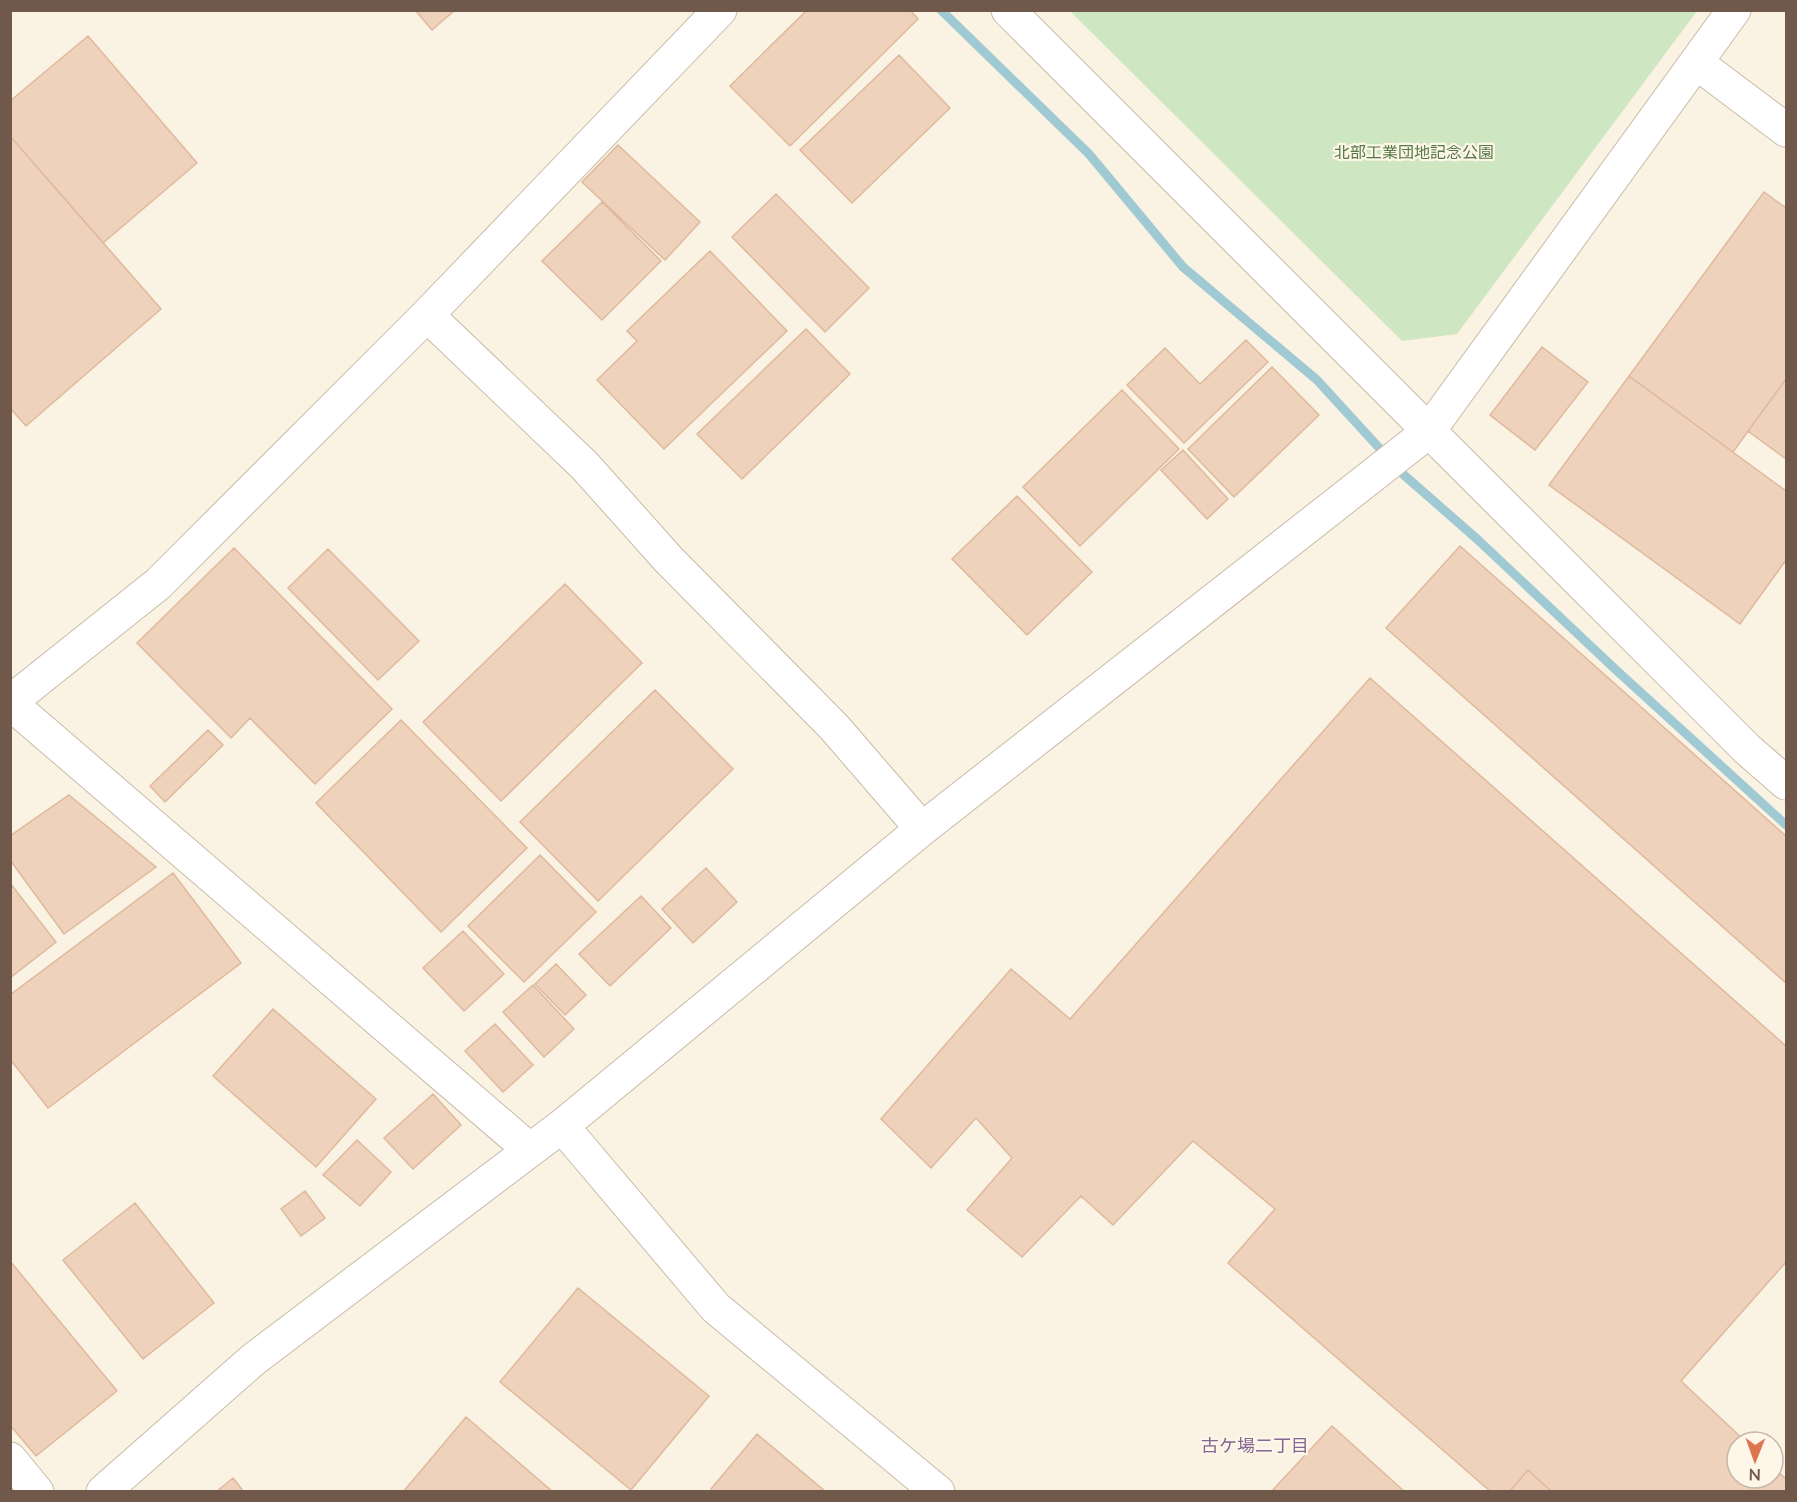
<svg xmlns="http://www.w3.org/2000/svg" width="1797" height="1502" viewBox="0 0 1797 1502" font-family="Lato,'Noto Sans JP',sans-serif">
<rect width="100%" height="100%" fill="#faf2e2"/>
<path fill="#cfe6c2" d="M1070 11H1697L1457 334 1402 341Z"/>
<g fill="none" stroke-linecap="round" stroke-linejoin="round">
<path stroke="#9fc9d3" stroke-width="9" d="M941 10 1089 154 1183 267 1317 380 1404 475 1477 539 1615 669 1786 825"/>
</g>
<path fill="#eed2bb" stroke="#dfb99d" stroke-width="1.5" d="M415 10H455L432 30Z
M807 10H910L918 19 790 146 730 86Z
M88 36 197 163 103 243 10 136V101Z
M899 55 950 108 852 203 800 150Z
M10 136 161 309 26 426 10 408Z
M618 145 700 222 665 260 582 182Z
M1764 192 1786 208V379L1733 452 1629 376Z
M776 194 869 288 825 332 732 237Z
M602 202 661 261 602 320 542 261Z
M710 251 787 331 664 449 597 380 637 341 627 331Z
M806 329 850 374 742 479 697 434Z
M1246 340 1268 362 1184 443 1127 385 1165 348 1200 384Z
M1542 347 1588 382 1535 450 1490 415Z
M1272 367 1319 415 1234 497 1188 449Z
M1629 376 1786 491V560L1740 624 1549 485Z
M1786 379V459L1748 431Z
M1122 390 1179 449 1080 546 1023 487Z
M1183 450 1228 499 1207 519 1161 470Z
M1017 496 1092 572 1027 635 952 559Z
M1460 546 1786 836V983L1386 628Z
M234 548 392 709 315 784 250 718 231 738 137 643Z
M328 549 419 641 378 680 288 588Z
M565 584 642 663 501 801 423 722Z
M1370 678 1786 1046V1262L1681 1381 1746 1442H1737V1478H1773V1467L1786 1479V1492H1552L1528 1470 1509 1492H1491L1228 1263 1275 1209 1193 1141 1113 1225 1081 1196 1022 1257 967 1210 1012 1158 976 1118 931 1168 881 1119 1011 969 1070 1019Z
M655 690 733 769 598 901 520 822Z
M401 720 527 848 441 932 316 803Z
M208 730 223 745 165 802 150 786Z
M69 795 156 867 64 934 10 860V836Z
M540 855 596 912 524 982 468 926Z
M706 868 737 902 693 943 662 909Z
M173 873 241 963 48 1108 10 1059V995Z
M10 883 56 942 10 978Z
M641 896 671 928 610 986 579 954Z
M463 931 504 974 464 1011 423 968Z
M556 964 586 995 565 1015 535 984Z
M533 985 574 1029 544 1057 503 1012Z
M273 1009 376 1099 316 1167 213 1076Z
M495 1024 533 1065 503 1092 465 1051Z
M433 1094 461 1125 413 1169 384 1138Z
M357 1140 391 1172 360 1206 323 1175Z
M305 1191 325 1218 301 1236 281 1209Z
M135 1203 214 1303 143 1359 63 1260Z
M10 1261 117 1391 36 1456 10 1425Z
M578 1288 709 1396 631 1490 500 1382Z
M466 1417 553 1492H403Z
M1332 1426 1405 1492H1271Z
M757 1434 826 1492H714L711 1489Z
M1528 1470 1552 1492H1509Z
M233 1478 244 1492H216Z"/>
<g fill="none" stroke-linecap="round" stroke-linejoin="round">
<defs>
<path id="minor" d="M1008 10 1747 749 1786 783
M1697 63 1786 130
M427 315 585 466 669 560 834 727 922 829
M10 702 158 584 427 315 720 10
M10 703 530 1150
M562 1126 716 1308 938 1492
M10 1459 37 1492
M103 1492 254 1359 562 1126 922 829 1428 432 1734 10"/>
</defs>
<use href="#minor" stroke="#cabaa9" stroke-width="35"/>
<use href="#minor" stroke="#fff" stroke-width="33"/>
</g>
<g text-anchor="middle" stroke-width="4.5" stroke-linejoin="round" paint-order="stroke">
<g font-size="16" fill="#547a46" stroke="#fef6e8">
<text x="1414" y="158">北部工業団地記念公園</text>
</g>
<g font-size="18" fill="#866693" stroke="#fef6e8">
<text x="1255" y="1452">古ケ場二丁目</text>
</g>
</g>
<rect width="1797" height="1502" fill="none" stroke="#70594a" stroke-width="24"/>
<g transform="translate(1755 1460) rotate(181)"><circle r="28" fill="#fef6e8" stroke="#c5b7a9" stroke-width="1.5"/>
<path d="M0-4.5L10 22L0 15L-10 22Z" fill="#dd754f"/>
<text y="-9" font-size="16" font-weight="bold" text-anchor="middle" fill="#70594a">N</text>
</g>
</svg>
